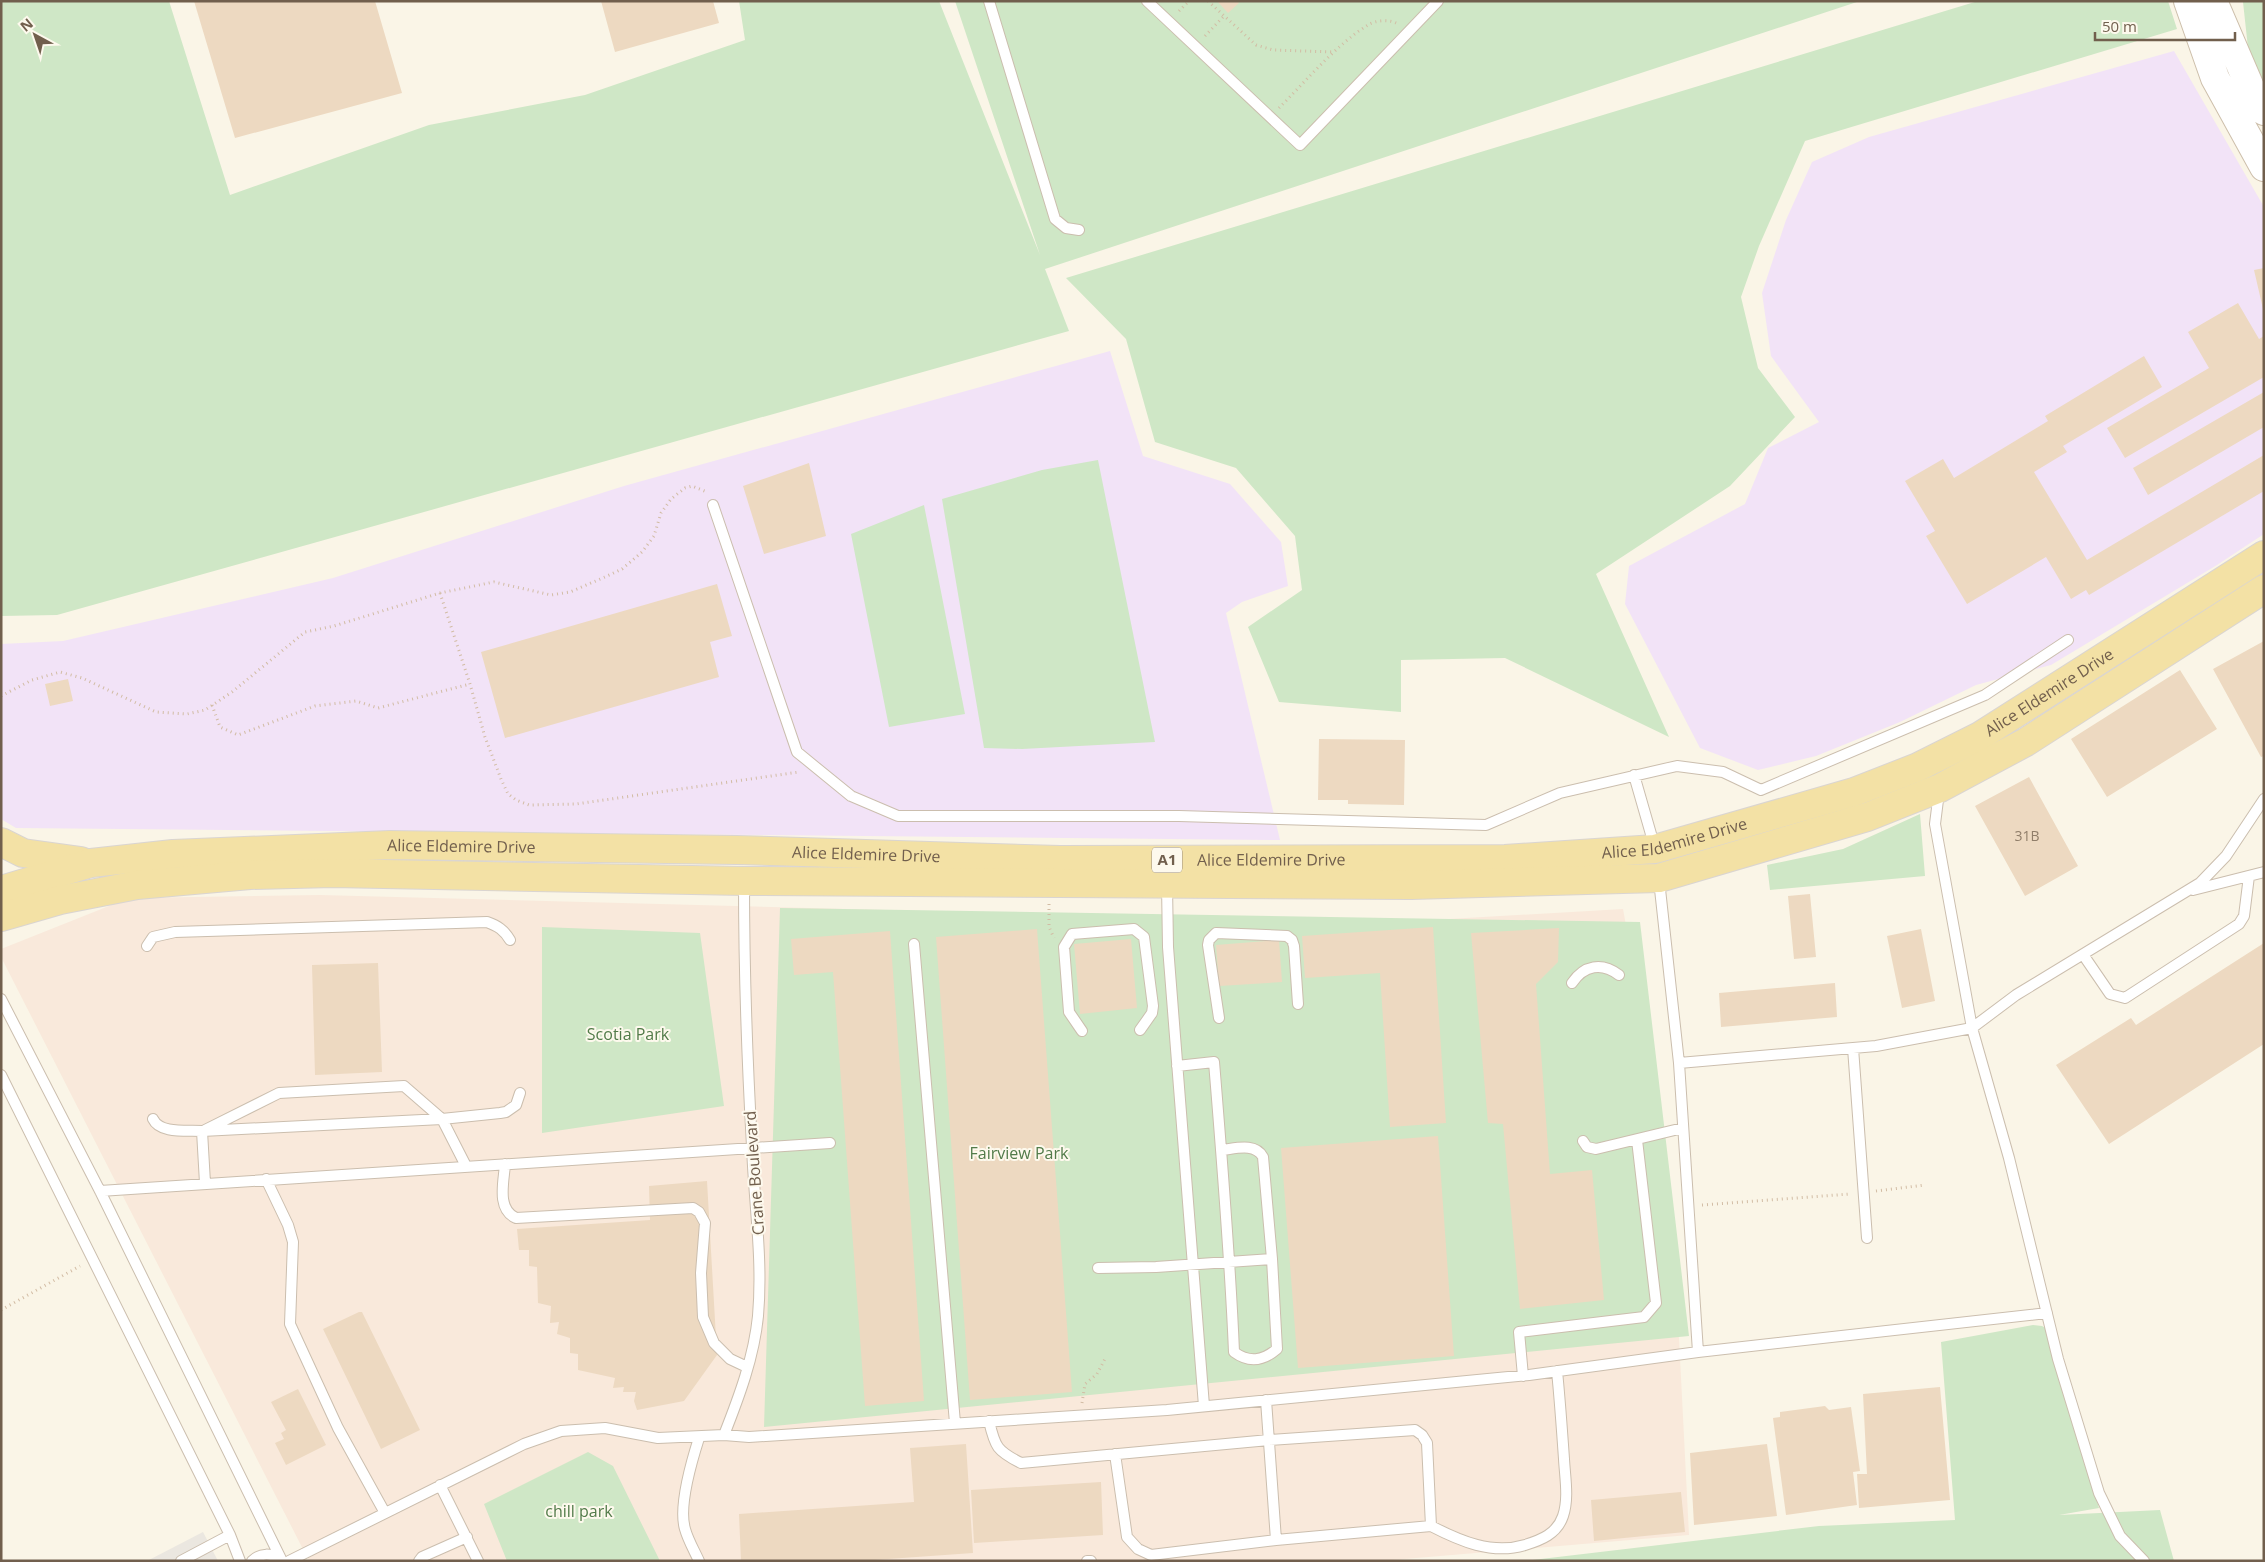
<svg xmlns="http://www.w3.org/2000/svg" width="2265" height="1562" viewBox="0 0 2265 1562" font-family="'Open Sans',sans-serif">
<rect width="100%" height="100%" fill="#faf5e7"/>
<path fill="#f9e9db" d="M320 895 1380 923 1623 909 1652 1069 1673 1220 1689 1535 1381 1561H309L1 957V949L129 898Z"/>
<path fill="#ebe7e0" d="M203 1532 218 1561H147Z"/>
<path fill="#f2e3f7" d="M2174 51 2264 207V534L2217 565 2051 665 1976 685 1900 722 1816 756 1758 770 1700 748 1625 604 1629 566 1745 504 1768 448 1819 422 1771 356 1762 293 1786 220 1812 162 1869 137Z
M1110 351 1143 456 1230 484 1281 542 1288 586 1242 602 1226 613 1280 840 16 828 1 819V644L63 641 333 578 624 486Z"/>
<path fill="#cfe7c6" d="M1 1H169L230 195 429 125 585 95 745 40 739 1H939L1040 255 955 1H1860L1045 269 1069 331 57 615 1 616Z
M1978 1H2168L2177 29 1805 141 1759 246 1741 297 1758 368 1795 417 1730 486 1596 574 1669 737 1505 658 1401 660V712L1279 702 1248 627 1302 590 1295 536 1236 468 1155 442 1126 339 1066 278Z
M2264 1V111L2253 94 2243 2Z
M1098 460 1155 742 1022 749 984 748 942 499 1042 470Z
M924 505 965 714 889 727 851 534Z
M1920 814 1925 876 1770 890 1767 865 1843 849Z
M780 908 1640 922 1689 1336 764 1427Z
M542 927 700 933 724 1106 542 1133Z
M2033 1325 2042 1326 2047 1329 2099 1508 2059 1515 2160 1510 2174 1561H1524L1819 1526 1955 1520 1941 1342Z
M588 1452 613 1466 660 1561H507L484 1504Z"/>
<path fill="#edd9c1" d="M194 1H375L402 93 235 138Z
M601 1H713L719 23 615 52Z
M1217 1H1237L1239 3 1228 13Z
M2264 268V309H2263L2254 270Z
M2238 303 2259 339 2264 336V377L2125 458 2107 428 2209 368 2188 332Z
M2144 356 2162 387 2063 446 2067 452 2034 472 2087 560 2264 455V491L2089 595 2086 590 2071 599 2046 557 1967 604 1926 536 1935 531 1905 481 1943 459 1954 478 2048 421 2045 416Z
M2264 392V427L2148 495 2133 468Z
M809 463 826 536 764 554 743 486Z
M717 584 732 636 710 642 719 677 505 738 481 652Z
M2264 641V756L2261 757 2213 669Z
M2180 670 2217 729 2107 797 2071 739Z
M68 679 73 701 50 706 45 684Z
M1319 739 1405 740 1404 805 1348 804V800H1318Z
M2029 777 2078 866 2025 896 1975 806Z
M1810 894 1816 957 1794 959 1788 896Z
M1433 927 1446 1123 1390 1127 1380 973 1305 978 1302 936Z
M1559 928 1558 962 1536 984 1550 1174 1592 1170 1604 1300 1520 1309 1503 1124 1488 1123 1471 933Z
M1037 929 1072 1392 970 1400 936 937Z
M1921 929 1935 1001 1902 1008 1887 936Z
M890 931 924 1401 865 1406 833 972 794 975 791 939Z
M1131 939 1137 1008 1080 1014 1074 944Z
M1279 940 1282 982 1219 986 1216 945Z
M2264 943V1044L2109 1144 2056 1065 2131 1018 2136 1025Z
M378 963 382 1072 315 1075 312 965Z
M1835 983 1837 1017 1721 1027 1719 993Z
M1438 1136 1454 1356 1298 1368 1281 1148Z
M707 1181 717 1355 684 1401 637 1410 634 1401 636 1392H623L624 1387 613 1388 615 1378 578 1370V1354L570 1353V1338L557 1334 559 1322 550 1323 551 1306 538 1303 537 1267 529 1266V1250H519L517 1229 650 1220 649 1186Z
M359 1312H362L420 1430 381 1449 323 1329Z
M1940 1387 1950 1500 1859 1508 1857 1474H1867L1863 1394Z
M298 1389 326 1445 286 1465 275 1443 284 1439 281 1433 286 1430 271 1402Z
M1825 1406 1829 1410 1851 1407 1860 1471 1853 1472 1857 1505 1786 1515 1773 1418 1780 1417V1412Z
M966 1444 973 1553 860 1561H741L739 1514 914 1502 910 1448Z
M1767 1444 1777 1516 1694 1525 1690 1453Z
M1101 1482 1103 1535 974 1543 971 1490Z
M1681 1492 1685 1532 1594 1541 1591 1500Z"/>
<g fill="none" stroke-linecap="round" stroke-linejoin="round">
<defs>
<path id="lane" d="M989 1 1055 219 1066 228 1079 230
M1147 1 1300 145 1438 1
M713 505 797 752 851 796 898 816H1179L1486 825 1560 793 1677 766 1723 772 1761 790 1985 695 2068 640
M1634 775 1655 848
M1939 792 1935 824 1972 1028 2009 1158 2058 1359 2099 1493 2120 1536 2144 1561
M1659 880 1679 1063 1698 1352
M1167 885 1168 947 1204 1406
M2193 890 2264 872
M914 944 955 1423
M147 946 153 937 175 932 487 922C498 926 504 930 510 940
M2084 956 2110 994 2125 998 2239 924 2244 916 2249 876
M1572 983C1584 965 1602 962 1619 975
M1 999 100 1191 282 1561
M1219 1018 1208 945 1209 940 1216 933 1287 936 1292 940 1294 946 1298 1004
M1082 1031 1069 1012 1064 947 1072 934 1134 929 1144 937 1153 1006 1152 1013 1140 1030
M1853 1048 1867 1238
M1679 1063 1876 1046 1972 1028 2016 995 2200 883 2226 856 2264 799
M1177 1066 1214 1062C1222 1159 1230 1255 1234 1352 1249 1363 1263 1361 1277 1349L1272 1259 1263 1157C1255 1142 1234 1149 1221 1150
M1 1075 230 1535 240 1561
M153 1119C160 1134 187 1130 202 1131L442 1119 500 1113 506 1112 516 1105 520 1093
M205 1130 279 1093 404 1086 442 1119 466 1166
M202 1131 205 1183
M1583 1141 1587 1147 1596 1149 1683 1128
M505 1164C504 1181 496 1209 516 1218L693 1208 699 1212 705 1223 701 1273 703 1317 714 1343 730 1359 747 1367
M266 1179 288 1225 293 1242 290 1324 338 1428 385 1513
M100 1191 830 1143
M1098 1268 1156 1267 1272 1259
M1523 1376 1519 1332 1644 1317 1656 1303 1637 1140
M1266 1400 1276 1540
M989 1421C995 1447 997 1451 1021 1463L1269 1440 1415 1430 1422 1435 1427 1443 1431 1526
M724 1435C739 1397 754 1357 758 1316 763 1259 754 1203 752 1146 747 1058 744 970 744 882
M699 1438C692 1460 678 1506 685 1529 688 1540 694 1550 699 1561
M1115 1454 1127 1537 1138 1549 1151 1555 1276 1540 1431 1526C1460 1541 1492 1555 1525 1545 1541 1540 1557 1534 1563 1516 1569 1498 1565 1478 1564 1459 1562 1430 1560 1401 1557 1371
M440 1485 478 1561
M181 1561 230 1535
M252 1561C260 1553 272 1552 281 1561
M289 1561 524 1444 561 1431 605 1428 658 1438 724 1435 749 1437 1167 1410 1529 1375 1698 1352 2047 1313
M419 1561 422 1557 467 1537
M1087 1561H1091"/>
<path id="secondary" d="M2188 1 2215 78 2264 167
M2213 1 2253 94 2264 111"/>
<g id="primary">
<path d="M1 842 23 853 81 861"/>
<path id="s1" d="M1 890 91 863 173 854 390 845 737 850 1060 860 1505 859 1655 849 1854 792 1918 767 1980 736 2264 555"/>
<path d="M1 917 60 900 137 885 250 875 333 873 744 881 1411 885 1659 878 1867 817 1940 788 2026 742 2264 589"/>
</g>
</defs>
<use href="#lane" stroke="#cbbeae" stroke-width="12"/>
<use href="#secondary" stroke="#cdbfab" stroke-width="30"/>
<use href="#primary" stroke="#dad5d1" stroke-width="30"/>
<path stroke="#d2bca4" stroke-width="3" stroke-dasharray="1 4" stroke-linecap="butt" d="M1208 1 1256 45 1273 50 1334 52
M1179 11 1189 1
M1205 36 1223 17
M1279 108C1304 83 1338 43 1368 25 1376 20 1390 19 1398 24
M440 593 470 684 485 737 501 779 508 794 516 800 529 805 576 804 799 772
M1 696 32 680 60 672 82 678 156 712 187 714 205 710 232 692 305 632 334 626 440 593 494 582 551 595 570 592 605 577 622 569 642 552 654 536 661 513 671 499 685 488 692 486 707 492
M212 705 220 727 238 735 315 706 356 701 378 708 470 684
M1049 904V927L1054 938
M1876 1191 1925 1185
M1702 1205 1850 1194
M1 1310 80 1266
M1082 1403 1085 1384 1097 1374 1106 1357"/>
<use href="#lane" stroke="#fff" stroke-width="10"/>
<use href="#secondary" stroke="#fff" stroke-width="28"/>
<use href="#primary" stroke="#f3e1a5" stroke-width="28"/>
</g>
<g text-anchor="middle" stroke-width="4" stroke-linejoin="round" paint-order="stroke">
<g font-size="14" fill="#907e6a">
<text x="2027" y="841">31B</text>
</g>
<rect fill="#fdf9ed" stroke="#9b8d7d" stroke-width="1" x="1152" y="847.5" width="30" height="25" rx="4"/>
<g font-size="15" font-weight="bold" fill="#715f4d">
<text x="1167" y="865">A1</text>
</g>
<g font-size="16" fill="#715f4d" stroke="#fdf9ed">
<text dy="6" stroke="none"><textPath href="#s1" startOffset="2086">Alice Eldemire Drive</textPath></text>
<text dy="6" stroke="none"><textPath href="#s1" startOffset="1680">Alice Eldemire Drive</textPath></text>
<text dy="6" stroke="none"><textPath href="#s1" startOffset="465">Alice Eldemire Drive</textPath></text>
<text dy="6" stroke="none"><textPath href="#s1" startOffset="870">Alice Eldemire Drive</textPath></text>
<text dy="6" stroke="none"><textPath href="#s1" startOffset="1275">Alice Eldemire Drive</textPath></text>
<text transform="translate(754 1173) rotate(-94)" y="6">Crane Boulevard</text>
</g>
<g font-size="16" fill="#527b49" stroke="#fdf9ed">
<text x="628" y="1040">Scotia Park</text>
<text x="1019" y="1159">Fairview Park</text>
<text x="579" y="1517">chill park</text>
</g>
</g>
<rect width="2265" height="1562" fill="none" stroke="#715f4d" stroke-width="5"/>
<g transform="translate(35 35) rotate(320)" stroke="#fdf9ed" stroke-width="4" paint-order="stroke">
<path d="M0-4L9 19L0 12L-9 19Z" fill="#715f4d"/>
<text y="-8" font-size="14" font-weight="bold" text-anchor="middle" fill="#715f4d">N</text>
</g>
<path d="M2095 32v8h140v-8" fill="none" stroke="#715f4d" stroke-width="2.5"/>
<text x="2102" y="32" font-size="15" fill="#715f4d" stroke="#fdf9ed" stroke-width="4" paint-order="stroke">50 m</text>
</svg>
